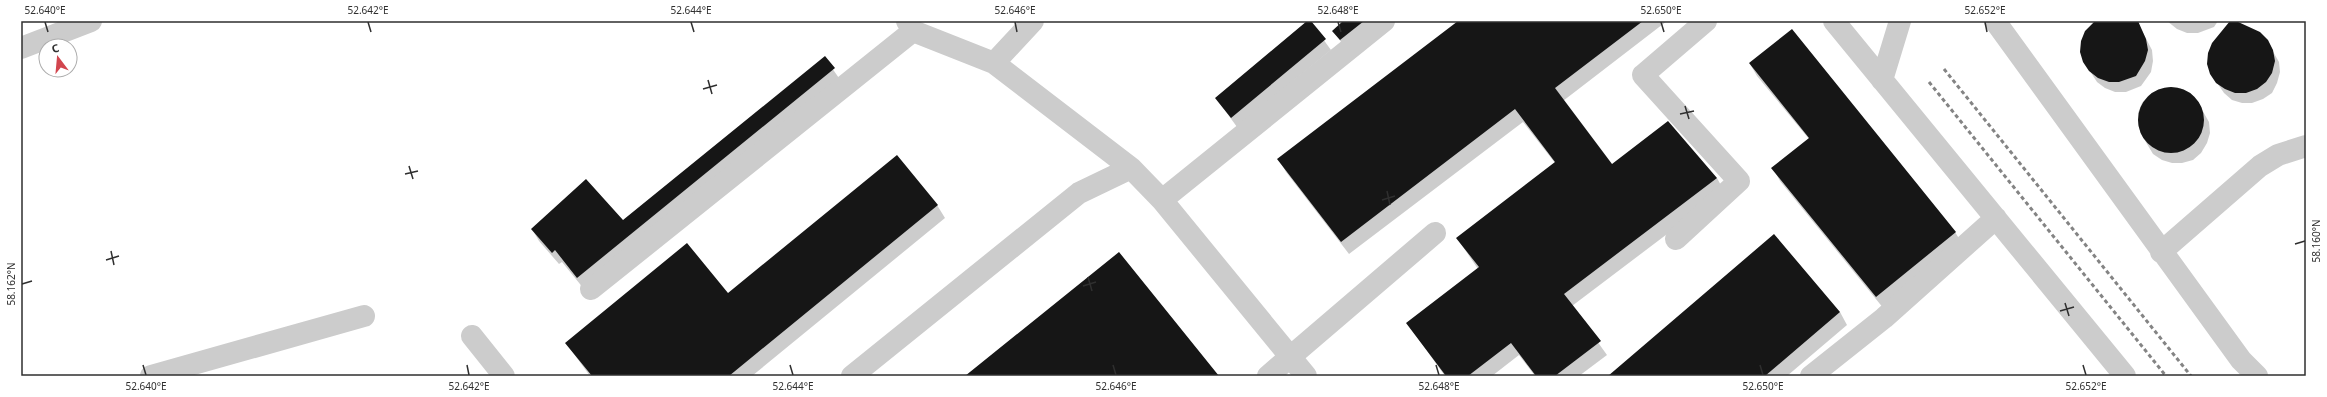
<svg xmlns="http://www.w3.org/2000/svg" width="2327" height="397" viewBox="0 0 2327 397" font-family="'Noto Sans',sans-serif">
<rect width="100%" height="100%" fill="#fff"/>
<path fill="#0003" d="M1310 21 1331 50 1237 127 1216 98Z
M1345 21H1384L1347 50 1333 31Z
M1460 21H1667L1563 101 1612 165 1717 178 1724 191 1572 306 1607 355 1579 376H1535L1519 355 1492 376H1445L1407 323 1478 269 1457 238 1555 163 1523 122 1349 254 1286 172 1279 159Z
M2096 21H2132L2141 29 2152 50 2153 61 2151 72 2141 86 2126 92H2115L2105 88 2097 82 2084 62 2086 32Z
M2167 21H2218L2214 27 2198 33H2187L2177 29Z
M2267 41 2279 62 2280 72 2277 83 2272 93 2263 99 2252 103H2242L2232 100 2224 93 2211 74Z
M825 58 841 81 584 289 562 262 559 264 539 241 532 229 623 222Z
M1750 64 1955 232 1963 245 1884 309 1780 181 1773 168 1809 139 1757 76Z
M2169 87 2180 88 2190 93 2197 101 2209 122 2210 133 2207 143 2201 153 2193 160 2182 163H2172L2162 160 2153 154 2141 134 2138 124V113L2142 103 2149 95 2158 90Z
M937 205 945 218 752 376H590L566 343 728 295Z
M2306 272V287L2305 284Z
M1840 312 1847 325 1787 376H1609Z"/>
<path fill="#161616" d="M1307 21H1311L1326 39 1231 118 1215 98Z
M1343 21H1364L1340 40 1332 31Z
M1458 21H1643L1555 88 1612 164 1668 121 1717 178 1564 294 1601 341 1555 376H1536L1511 343 1468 376H1446L1406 323 1479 267 1456 238 1555 162 1515 109 1341 242 1277 159Z
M2095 21H2138L2146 39 2148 50 2145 61 2136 76 2119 82H2109L2098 78 2089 71 2083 62 2080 52 2081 41 2085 31Z
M2230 21H2236L2260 32 2268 40 2273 50 2275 61 2272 73 2266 82 2257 89 2246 93H2235L2225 89 2216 83 2210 74 2207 64 2208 53 2212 43Z
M1792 29 1956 232 1876 297 1771 168 1809 138 1749 63Z
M825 56 835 68 577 278 555 250 552 253 531 229 586 179 623 220Z
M2138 120a33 33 0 1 1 66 0a33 33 0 1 1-66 0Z
M897 155 938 205 729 376H592L565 343 687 243 728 293Z
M1774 234 1840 312 1765 376H1608Z
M1119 252 1219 376H965Z"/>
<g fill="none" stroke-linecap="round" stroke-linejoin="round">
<path stroke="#ccc" stroke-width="22" d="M907 21 913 31 994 63 1131 168 1162 200 1306 376
M1834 21 2125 376
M1995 21 2241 360 2257 376
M21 48 91 21
M994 63 1033 21
M1882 80 1900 21
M1162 200 1384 21
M1676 239 1739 181 1643 75 1706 21
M2161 252 2260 166 2278 155 2306 146
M591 289 913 31
M472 336 504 376
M151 376 364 316
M852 376 1079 193 1131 168
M1268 376 1435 233
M1811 376 1884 318 1996 218"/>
<path stroke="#848484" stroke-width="3" stroke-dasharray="4 3" stroke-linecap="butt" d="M1944 69 2191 376
M1929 82 2166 376"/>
</g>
<path fill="none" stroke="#2f2f2f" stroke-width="1.5" d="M45 22 48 32M368 22 371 32M691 22 694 32M1015 22 1017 32M1338 22 1341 32M1661 22 1664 32M1985 22 1987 32M708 80 712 94M703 89 717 85M1685 106 1689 119M1680 114 1694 111M409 166 413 179M405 174 418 171M1387 191 1390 205M1382 200 1395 196M2295 244 2305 241M111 251 114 265M106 260 119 256M1088 277 1092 291M22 284 32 281M1083 286 1096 282M2065 303 2069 316M2060 311 2074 307M143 365 146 375M467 365 469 375M790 365 793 375M1113 365 1116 375M1436 365 1439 375M1760 365 1763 375M2083 365 2086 375"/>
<rect width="2327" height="397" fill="none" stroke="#ffffff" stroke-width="44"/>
<g transform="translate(58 58) rotate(344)"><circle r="19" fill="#ffffff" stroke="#acacac"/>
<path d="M0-3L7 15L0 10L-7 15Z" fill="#d2454e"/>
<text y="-6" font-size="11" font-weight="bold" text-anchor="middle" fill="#2f2f2f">С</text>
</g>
<rect x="22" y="22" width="2283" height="353" fill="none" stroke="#2f2f2f" stroke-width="1.5"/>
<g font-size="10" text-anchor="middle" fill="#2f2f2f">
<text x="45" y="14">52.640°E</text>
<text x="368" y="14">52.642°E</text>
<text x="691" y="14">52.644°E</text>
<text x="1015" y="14">52.646°E</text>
<text x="1338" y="14">52.648°E</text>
<text x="1661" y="14">52.650°E</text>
<text x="1985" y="14">52.652°E</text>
<text transform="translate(2316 241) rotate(-90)" y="4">58.160°N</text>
<text transform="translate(11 284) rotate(-90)" y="4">58.162°N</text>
<text x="146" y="390">52.640°E</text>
<text x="469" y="390">52.642°E</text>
<text x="793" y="390">52.644°E</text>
<text x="1116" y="390">52.646°E</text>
<text x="1439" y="390">52.648°E</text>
<text x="1763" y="390">52.650°E</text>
<text x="2086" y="390">52.652°E</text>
</g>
</svg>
